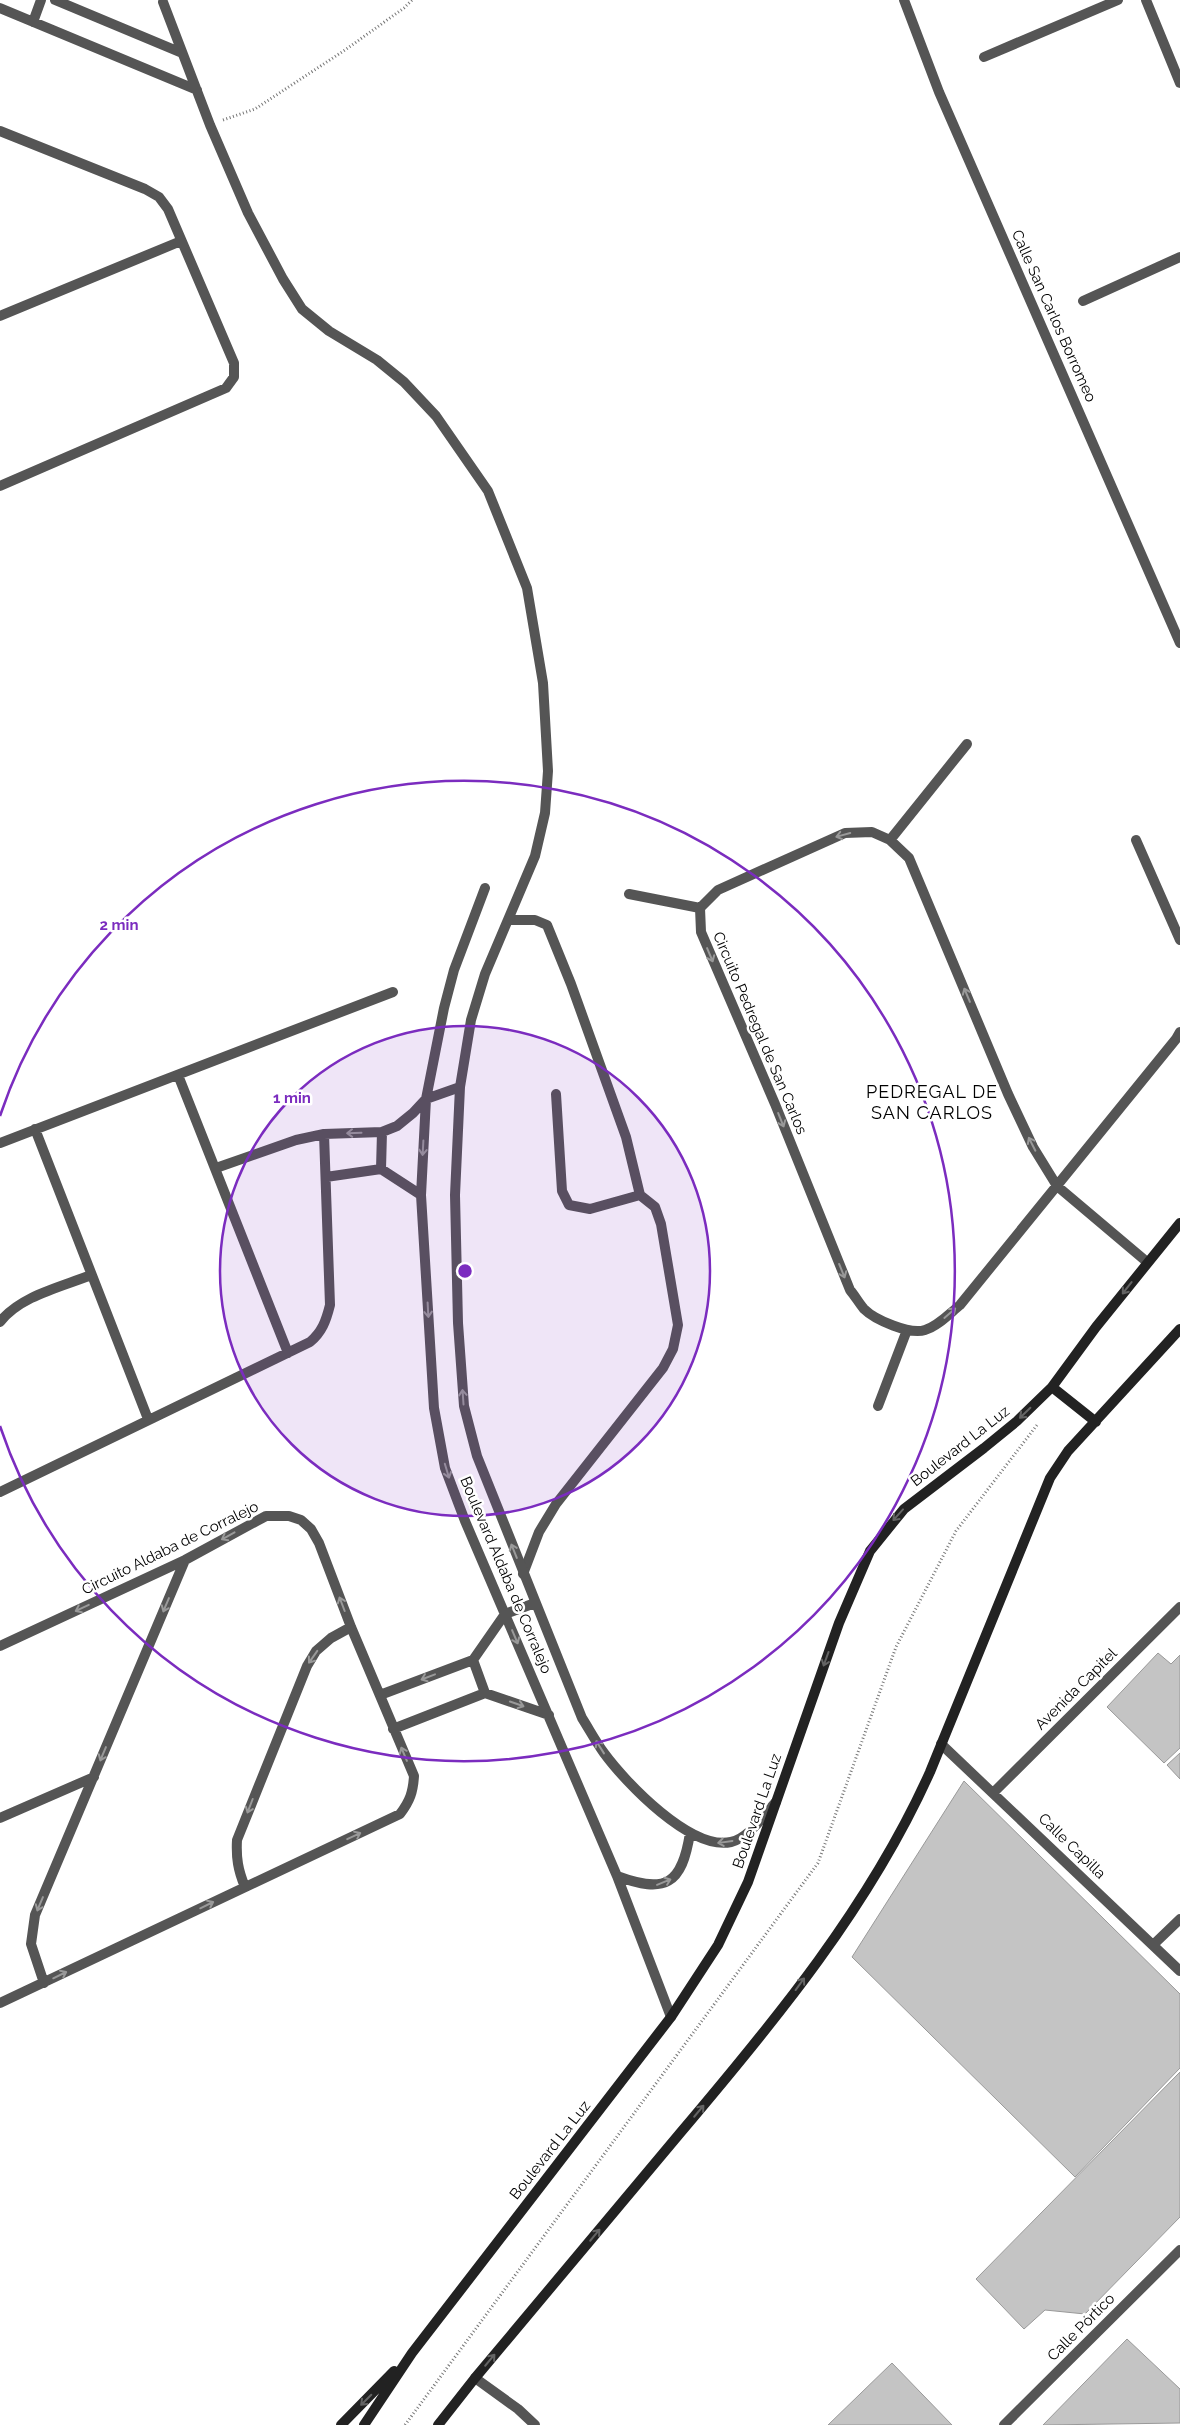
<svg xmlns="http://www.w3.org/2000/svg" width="1180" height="2425" viewBox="0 0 1180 2425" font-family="Raleway,sans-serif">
<rect width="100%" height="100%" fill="#fff"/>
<path fill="#c4c4c4" stroke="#999" d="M1158 1653 1171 1664 1180 1655V1748L1164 1763 1107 1707Z
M1180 1753V1779L1167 1765Z
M964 1781 1180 1994V2068L1075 2177 852 1957Z
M1180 2072V2217L1085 2314 1045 2310 1024 2329 976 2279Z
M1127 2339 1180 2389V2423L1043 2425Z
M892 2363 952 2425H828Z"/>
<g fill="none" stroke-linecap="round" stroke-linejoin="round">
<path stroke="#777" stroke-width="3" stroke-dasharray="1 2.5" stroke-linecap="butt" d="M223 120 255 109 345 50 404 8 412 0
M405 2425 818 1863 896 1647 956 1531 1037 1425"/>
<path stroke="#555" stroke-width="10" d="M509 920H535L547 925 571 984 626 1137 640 1195 655 1207 661 1224 678 1325 673 1349 663 1368 556 1504 539 1532 523 1574
M556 1094 562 1191 569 1205 590 1209 640 1195
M475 2378 518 2409 535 2425"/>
<path stroke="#555" stroke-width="10" d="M55 0 182 53
M904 0 939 92 1180 643
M1146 0 1180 83
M163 2 210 125 248 213 283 279 302 309 329 331 377 360 404 382 436 416 488 491 527 588 543 683 548 771 545 813 535 856 485 974 471 1020 460 1087 455 1195 458 1323 464 1406 477 1456 582 1718C589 1729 596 1742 604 1753 626 1783 691 1851 731 1842 749 1838 764 1815 776 1802
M0 8 197 90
M33 22 41 0
M984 57 1118 0
M0 131 145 189 159 197 168 209 234 363V377L226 388 0 486
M1083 301 1180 257
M0 316 181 241
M890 840 967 744
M1136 840 1180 940
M485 888 454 970 444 1008 426 1099 421 1195 434 1408 445 1468 465 1521 617 1876 671 2017
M629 894 700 908
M178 1075 288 1353
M35 1129 148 1419
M0 1143 393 992
M216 1168 296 1140 324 1134 382 1132 397 1126 413 1113 426 1099 460 1087
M381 1169 382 1132
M326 1177 381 1169 421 1195
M1147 1262 1057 1186 1033 1147 1008 1094 909 858 890 840 872 832 845 833 718 890 700 908 701 932 775 1104 850 1290C855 1296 859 1303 864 1309 875 1320 910 1335 925 1330 938 1326 949 1314 960 1305L1176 1039 1180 1032
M0 1322C20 1296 61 1287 91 1275
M878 1406 907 1330
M0 1492 310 1342C322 1332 326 1321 330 1305L324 1134
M0 1646 185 1560 266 1516H289L301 1520 311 1529 319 1543 351 1627 414 1776C413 1792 410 1801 400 1814L0 2003
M473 1660 485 1693
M380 1695 473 1660 505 1614 535 1603
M393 1729 485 1693 549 1715
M941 1744 1180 1971
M994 1792 1180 1607
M0 1818 94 1777
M617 1876C665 1894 682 1885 690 1833
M245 1887C238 1870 236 1858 237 1840L307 1666 316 1651 331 1638 351 1627
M1154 1944 1180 1919
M44 1983 31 1944 35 1915 185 1560
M1004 2425 1180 2250"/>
<path stroke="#222" stroke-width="10" d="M1052 1387 1096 1422
M341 2425 394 2371
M364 2425 412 2353 671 2017 718 1945 748 1882 839 1623 870 1551 904 1509 984 1448 1017 1421 1052 1387 1096 1327 1180 1223
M438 2425 475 2378C544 2296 612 2214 681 2132 775 2021 870 1906 930 1772L1050 1478 1068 1451 1180 1329"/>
</g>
<defs><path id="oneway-shaft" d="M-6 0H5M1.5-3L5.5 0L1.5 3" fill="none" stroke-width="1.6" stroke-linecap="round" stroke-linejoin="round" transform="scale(1.25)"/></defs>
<g stroke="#999">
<use href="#oneway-shaft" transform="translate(843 835) rotate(165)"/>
<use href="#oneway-shaft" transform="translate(710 955) rotate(67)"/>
<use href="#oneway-shaft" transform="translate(967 995) rotate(-113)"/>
<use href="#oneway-shaft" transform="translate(781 1120) rotate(68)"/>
<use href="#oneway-shaft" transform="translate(354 1133) rotate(178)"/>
<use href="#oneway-shaft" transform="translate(1032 1144) rotate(-117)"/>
<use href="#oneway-shaft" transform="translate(423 1148) rotate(93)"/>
<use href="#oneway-shaft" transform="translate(842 1271) rotate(68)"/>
<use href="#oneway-shaft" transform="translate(428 1310) rotate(87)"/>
<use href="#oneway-shaft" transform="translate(950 1313) rotate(-41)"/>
<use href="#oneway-shaft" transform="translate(463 1397) rotate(-94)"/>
<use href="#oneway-shaft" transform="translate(447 1471) rotate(73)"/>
<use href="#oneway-shaft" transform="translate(228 1536) rotate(151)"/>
<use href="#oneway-shaft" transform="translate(514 1551) rotate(-112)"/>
<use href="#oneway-shaft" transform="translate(342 1604) rotate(-111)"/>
<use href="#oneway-shaft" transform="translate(166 1605) rotate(113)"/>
<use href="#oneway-shaft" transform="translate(82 1608) rotate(155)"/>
<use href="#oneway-shaft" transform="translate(515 1637) rotate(67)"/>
<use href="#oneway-shaft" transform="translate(313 1657) rotate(125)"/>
<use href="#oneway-shaft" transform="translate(428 1677) rotate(159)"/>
<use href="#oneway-shaft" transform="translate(517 1704) rotate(19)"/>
<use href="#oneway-shaft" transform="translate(600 1747) rotate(-122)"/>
<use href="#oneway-shaft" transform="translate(103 1754) rotate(113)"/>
<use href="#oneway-shaft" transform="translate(404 1754) rotate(-113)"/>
<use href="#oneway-shaft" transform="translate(250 1806) rotate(111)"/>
<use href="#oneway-shaft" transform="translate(354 1836) rotate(-25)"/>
<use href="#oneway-shaft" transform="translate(725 1842) rotate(172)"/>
<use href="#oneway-shaft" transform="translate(664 1882) rotate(-22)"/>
<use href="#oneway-shaft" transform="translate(40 1904) rotate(113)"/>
<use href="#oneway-shaft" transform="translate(207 1905) rotate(-26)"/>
<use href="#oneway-shaft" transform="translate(60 1975) rotate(-26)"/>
</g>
<g stroke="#646464">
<use href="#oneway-shaft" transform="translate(1127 1288) rotate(128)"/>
<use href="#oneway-shaft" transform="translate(1025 1413) rotate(136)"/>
<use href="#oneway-shaft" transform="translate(898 1515) rotate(132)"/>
<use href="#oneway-shaft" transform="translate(826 1659) rotate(110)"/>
<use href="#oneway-shaft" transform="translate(800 1984) rotate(-54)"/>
<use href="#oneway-shaft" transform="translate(699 2111) rotate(-50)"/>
<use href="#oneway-shaft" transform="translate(595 2235) rotate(-50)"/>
<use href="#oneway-shaft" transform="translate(490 2360) rotate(-50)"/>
<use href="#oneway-shaft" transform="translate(366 2400) rotate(135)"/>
</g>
<circle cx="465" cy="1271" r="245" fill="#7b2cbf" fill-opacity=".12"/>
<g fill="none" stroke="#7b2cbf" stroke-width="2.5">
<circle cx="465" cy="1271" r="245"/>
<path d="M0 1116A490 490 0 1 1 0 1426"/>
</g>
<g text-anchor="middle" stroke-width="5" stroke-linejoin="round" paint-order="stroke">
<g font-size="15" fill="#000" stroke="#fff">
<text transform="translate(1054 316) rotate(66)" y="5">Calle San Carlos Borromeo</text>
<text transform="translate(760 1033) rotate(67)" y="5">Circuito Pedregal de San Carlos</text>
<text transform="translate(960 1446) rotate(-38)" y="5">Boulevard La Luz</text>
<text transform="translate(170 1548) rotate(-26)" y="5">Circuito Aldaba de Corralejo</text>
<text transform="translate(506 1575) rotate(67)" y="5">Boulevard Aldaba de Corralejo</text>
<text transform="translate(1076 1689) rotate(-45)" y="5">Avenida Capitel</text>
<text transform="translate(757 1811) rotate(-71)" y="5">Boulevard La Luz</text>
<text transform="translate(1072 1846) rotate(44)" y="5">Calle Capilla</text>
<text transform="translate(550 2150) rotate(-52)" y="5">Boulevard La Luz</text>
<text transform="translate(1081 2327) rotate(-45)" y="5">Calle Pórtico</text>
</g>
<g font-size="18" letter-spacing="1" fill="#000" stroke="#fff">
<text x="932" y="1098">PEDREGAL DE<tspan x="932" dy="21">SAN CARLOS</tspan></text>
</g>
</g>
<circle cx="465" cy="1271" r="8" fill="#7b2cbf" stroke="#fff" stroke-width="2.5"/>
<g font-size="15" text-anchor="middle" font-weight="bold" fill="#7b2cbf" stroke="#fff" stroke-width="5" stroke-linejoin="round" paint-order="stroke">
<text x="119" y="930">2 min</text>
<text x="292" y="1103">1 min</text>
</g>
</svg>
